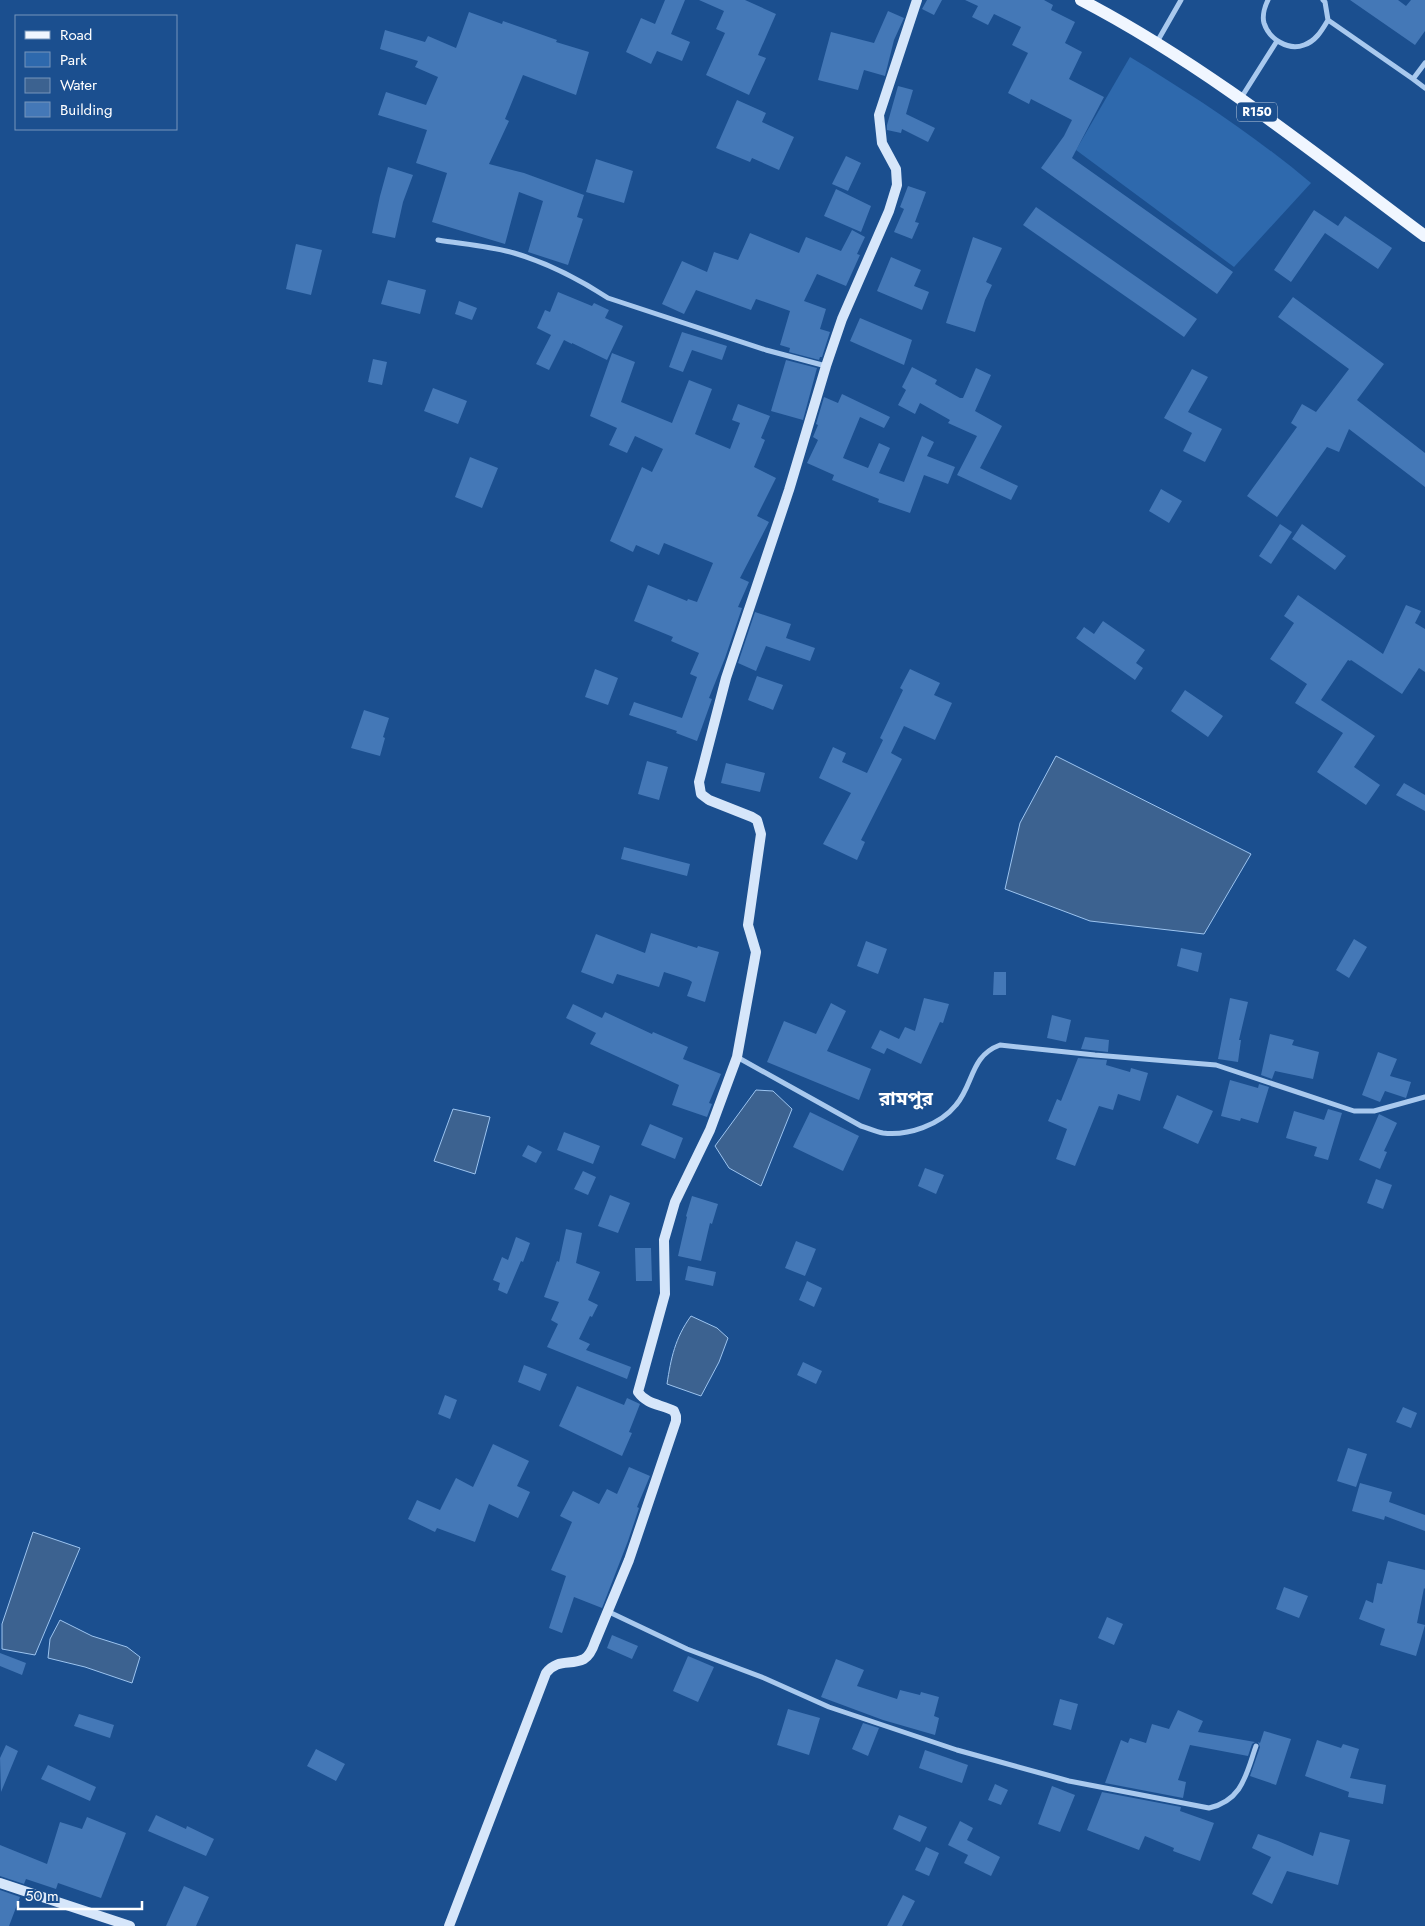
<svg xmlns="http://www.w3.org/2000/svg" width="1425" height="1926" viewBox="0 0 1425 1926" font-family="Jost,'Noto Sans Bengali',sans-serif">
<rect width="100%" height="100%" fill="#1b4f8f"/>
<path fill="#2e69ad" d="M1130 57C1193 95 1255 136 1311 183L1234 267 1076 150Z"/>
<path fill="#3c6290" stroke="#9cc4f0" d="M1056 756 1251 854 1204 934 1090 921 1005 889 1020 823Z
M756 1090 773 1091 792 1109 761 1186 729 1168 715 1146Z
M453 1109 490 1117 475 1174 434 1161Z
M691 1316 717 1328 728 1338 719 1362 701 1396 667 1384C671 1358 675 1338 691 1316Z
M33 1532 80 1548 35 1655 2 1649V1624Z
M60 1620 92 1636 127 1647 140 1657 132 1683 85 1667 48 1658 50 1639Z"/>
<path fill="#4478b7" d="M665 0H685L671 34 690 42 682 61 657 51 651 64 626 52 641 18 655 24Z
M699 0H745L776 14 758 55 766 58 749 95 706 75 725 33 716 29 724 11Z
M927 0H942L934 15 922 9Z
M965 0H1044L1053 5 1051 10 1075 22 1065 43 1082 52 1069 79 1104 97 1072 158 1233 272 1217 294 1041 168 1064 136 1072 120 1031 99 1029 104 1008 93 1028 53 1012 45 1021 27 994 14 988 25 972 17 978 6Z
M1350 0H1398L1406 6 1411 0H1425V31L1415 45Z
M888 11 904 18 894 40 885 76 864 70 858 90 818 80 831 32 874 43Z
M469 12 502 24 503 21 557 40 556 42 589 52 576 95 523 75 505 119 509 121 489 164 524 173 584 195 577 217 583 219 568 265 528 252 543 201 519 192 505 244 432 222 447 173 416 163 427 130 378 115 386 92 426 105 438 77 415 67 418 61 380 49 385 30 425 42 428 36 456 48Z
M898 86 913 90 906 114 935 128 928 142 902 129 901 133 887 130V125Z
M737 100 766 113 762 122 794 137 779 170 752 158 750 162 716 148Z
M846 156 861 163 848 191 832 184Z
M596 159 633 171 624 203 586 192Z
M388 167 413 175 403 202 395 238 372 233 380 196Z
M908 186 926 192 915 222 919 223 912 239 894 232 904 209 900 207Z
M836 189 871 206 861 232 824 216Z
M1036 207 1197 319 1184 337 1023 225Z
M1314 210 1338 226 1345 216 1392 248 1378 269 1325 233 1291 282 1274 270Z
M852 230 865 237 857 254 860 255 846 286 817 274 804 301 826 309 820 329 830 332 822 357H820L819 360 789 352 790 348 780 345 790 311 756 299 751 310 696 290 684 314 662 304 682 261 707 272 714 252 738 260 750 233 799 253 806 237 841 251Z
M973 237 1002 248 986 282 992 285 985 300 975 332 946 323Z
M296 244 322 250 311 295 286 289Z
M891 257 921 270 914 286 929 292 922 310 877 291Z
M388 280 426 290 420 314 381 304Z
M558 292 592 306 594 303 609 310 605 318 623 326 607 360 572 343V344L564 340 549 370 536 364 551 335 537 328 545 310 550 312Z
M1293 297 1384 364 1357 400 1425 453V487L1349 429 1339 452 1327 447 1277 517 1247 496 1297 427 1291 423 1302 404 1316 412 1349 369 1278 317Z
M459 301 477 308 472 320 455 314Z
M860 318 912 340 904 365 850 341Z
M682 332 727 346 722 360 692 350 683 372 669 367Z
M612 353 635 362 621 402 672 423 689 380 712 389 695 434 730 449 740 423 732 420 738 404 770 416 761 438 765 440 754 467 776 478 757 516 769 522 740 578 749 582 738 607 742 608 725 658 709 698 712 699 697 741 676 733 677 731 629 715 634 702 682 718 697 677 690 674 699 653 671 641 673 637 634 621 648 585 687 601 688 599 697 602 713 563 664 543 659 555 636 545 633 552 610 541 642 467 652 472 663 449 635 436 627 453 609 445 617 428 590 416Z
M373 359 387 362 382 385 368 382Z
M786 360 817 368 803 420 771 411Z
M912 367 937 380 935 384 960 398H963L976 368 991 375 975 411 1002 426 980 468 1018 486 1011 500 957 475 977 436 948 423 950 420 920 403 915 414 898 405 906 390 902 387Z
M1192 369 1208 377 1188 412 1222 429 1205 462 1183 451 1192 433 1164 418Z
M433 388 467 401 458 424 424 411Z
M842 394 890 417 884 428 860 417 843 458 868 468 879 443 890 448 879 473 904 482 922 436 934 442 927 456 955 467 948 484 924 475 910 513 878 502 879 499 832 480 834 475 807 463 818 440 813 437 818 425 816 424 824 397 838 403Z
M470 457 498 468 482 508 455 497Z
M1161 489 1182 501 1169 523 1149 511Z
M1280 524 1292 532 1271 564 1259 556Z
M1302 524 1346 556 1335 570 1292 539Z
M1298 595 1383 654 1406 605 1421 611 1415 623 1425 629V672L1419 668 1402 694 1351 660 1350 661 1348 660 1321 700 1375 736 1354 767 1380 785 1366 805 1317 772 1343 733 1295 703 1307 684 1270 659 1294 623 1284 616Z
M755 612 791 624 786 638 815 648 810 661 766 646 756 671 738 663Z
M1103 621 1145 650 1136 663 1143 668 1135 680 1076 638 1084 627 1094 634Z
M595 669 618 678 608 705 585 697Z
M910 669 940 683 934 695 952 703 935 740 904 726 891 753 902 759 861 840 865 842 857 860 823 844 851 793 819 778 833 747 846 753 842 762 867 773 883 740 880 738 903 690 900 688Z
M757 676 783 685 773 710 748 700Z
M1185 690 1223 716 1208 737 1171 711Z
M364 710 389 718 383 737 385 738 380 756 351 748Z
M647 761 668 767 659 800 638 794Z
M726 763 765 773 760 792 721 783Z
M1404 783 1425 795V811L1396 795Z
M624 847 690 864 687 876 621 859Z
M651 933 697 948 698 946 719 952 705 1002 687 996 692 982 689 980 664 972 659 987 617 974 613 984 581 972 596 934 645 953Z
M1354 939 1367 947 1349 978 1336 970Z
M866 941 887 949 878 974 857 966Z
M1181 948 1202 953 1198 972 1177 966Z
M994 972H1006V995H993Z
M924 998 949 1004 943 1023 940 1022 921 1064 887 1048 884 1054 871 1048 880 1030 899 1039 905 1027 915 1031Z
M1230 998 1248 1002 1239 1040H1241L1238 1062 1218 1059Z
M831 1003 846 1011 827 1051 871 1069 859 1100 767 1062 784 1021 816 1034Z
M573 1004 602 1018 605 1012 652 1034 653 1032 688 1047 683 1059 721 1074 709 1103 712 1104 707 1117 672 1105 679 1085 590 1044 596 1033 566 1018Z
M1052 1015 1071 1020 1066 1042 1047 1038Z
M1270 1034 1294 1040 1292 1045 1319 1052 1313 1079 1275 1071 1272 1079 1261 1075Z
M1085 1037 1109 1040 1108 1052 1081 1049Z
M1378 1052 1397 1059 1390 1076 1411 1082 1406 1098 1385 1091 1380 1102 1362 1095Z
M1078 1058 1107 1060 1106 1065 1130 1072 1131 1068 1148 1073 1140 1101 1118 1094 1113 1110 1099 1106 1075 1166 1056 1159 1067 1129 1048 1121 1057 1099 1061 1101Z
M1230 1080 1258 1088 1259 1084 1269 1087 1258 1123 1241 1118 1240 1121 1221 1116Z
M1177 1095 1213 1111 1198 1144 1163 1128Z
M1328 1109 1342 1113 1328 1160 1314 1156 1317 1147 1286 1138 1294 1111 1324 1120Z
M810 1112 859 1136 843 1171 793 1147Z
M1379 1114 1397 1123 1384 1151 1387 1152 1380 1169 1359 1160Z
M650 1124 683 1138 675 1159 641 1145Z
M564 1132 600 1146 593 1164 557 1150Z
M528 1145 542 1152 536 1163 522 1156Z
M925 1168 944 1175 936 1194 918 1186Z
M583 1171 596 1177 588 1195 574 1189Z
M1376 1179 1392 1185 1383 1209 1367 1203Z
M610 1195 630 1203 618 1233 598 1226Z
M692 1196 718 1204 712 1224 710 1223 701 1261 678 1256 687 1217 686 1216Z
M566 1229 582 1233 576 1263 600 1272 588 1300 598 1305 592 1317 590 1316 579 1339 590 1344 586 1350 631 1367 627 1379 547 1347 558 1324 551 1320 559 1302 544 1297 557 1261 559 1262Z
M516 1237 530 1243 523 1262 521 1261 507 1294 498 1290 500 1283 493 1280 502 1257 508 1260Z
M796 1241 816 1249 805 1276 785 1268Z
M635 1248H651L652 1281H636Z
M688 1266 716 1272 713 1286 685 1280Z
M807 1281 822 1288 814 1307 799 1300Z
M803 1362 822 1371 816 1384 797 1375Z
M524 1365 547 1374 540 1391 518 1382Z
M577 1386 624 1405 627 1398 640 1404 629 1432 632 1433 622 1456 559 1426Z
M445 1395 457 1400 450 1419 438 1414Z
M1403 1407 1417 1413 1411 1428 1396 1422Z
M493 1444 529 1461 517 1486 530 1492 518 1518 489 1504 475 1542 437 1528 435 1532 408 1519 417 1500 440 1510 456 1478 473 1487Z
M1348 1448 1367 1454 1356 1487 1337 1481Z
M629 1467 650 1476 637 1507 639 1508 628 1541 602 1608 574 1597 562 1633 549 1628 566 1576 551 1570 572 1522 560 1516 573 1491 599 1504 607 1489 617 1494Z
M1360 1483 1392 1492 1389 1502 1425 1515V1531L1385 1516 1384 1520 1352 1511Z
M1388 1561 1425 1570V1589L1424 1588 1417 1623 1425 1625 1416 1656 1380 1645 1385 1629 1359 1619 1366 1600 1373 1603 1377 1583 1382 1584Z
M1284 1587 1308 1596 1299 1618 1276 1609Z
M1107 1617 1123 1624 1114 1645 1098 1638Z
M612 1635 638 1646 632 1659 607 1648Z
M0 1653 26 1663 22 1675 0 1666Z
M688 1656 714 1667 698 1702 673 1691Z
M836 1659 864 1670 857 1686 897 1699 900 1690 920 1695 921 1692 939 1697 934 1716 939 1718 935 1735 883 1720 821 1697Z
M1060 1699 1078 1704 1071 1730 1053 1725Z
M788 1709 820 1718 809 1755 777 1745Z
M1178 1710 1203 1721 1198 1732 1255 1742 1252 1744 1248 1756 1190 1745 1178 1780 1186 1782 1183 1798 1105 1783 1121 1740 1128 1743 1130 1738 1146 1743 1152 1724 1169 1729Z
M79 1714 114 1725 110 1738 74 1726Z
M863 1723 879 1728 868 1756 852 1749Z
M1264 1731 1291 1739 1276 1785 1250 1776 1260 1747 1258 1742 1260 1743Z
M1317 1740 1341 1748 1343 1744 1359 1749 1350 1778 1386 1785 1383 1804 1348 1797 1349 1792 1305 1776Z
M6 1745 18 1751 1 1792 0 1758Z
M316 1749 345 1764 336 1781 307 1766Z
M925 1750 968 1765 962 1783 919 1768Z
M48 1765 96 1787 90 1801 41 1779Z
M995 1784 1008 1790 1001 1805 988 1800Z
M1052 1786 1075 1795 1060 1832 1038 1824Z
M1102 1792 1181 1807 1180 1811 1214 1823 1200 1861 1173 1851 1174 1848 1145 1836 1139 1850 1087 1830Z
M156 1815 186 1829 187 1826 214 1839 206 1856 148 1831Z
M899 1815 927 1827 920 1842 893 1829Z
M87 1817 126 1833 101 1898 58 1883 56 1889 26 1879 24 1884 0 1876V1845L47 1864 60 1822 82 1829Z
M960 1821 973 1828 967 1840 1000 1857 991 1876 964 1863 968 1855 948 1845Z
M1320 1832 1350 1840 1338 1885 1287 1871 1272 1904 1252 1894 1271 1857 1252 1848 1258 1834 1278 1841 1313 1856Z
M926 1847 939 1853 929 1876 915 1870Z
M184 1886 209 1897 196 1926H166Z
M0 1890 20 1897 9 1926H0Z
M903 1895 915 1901 902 1926H887Z"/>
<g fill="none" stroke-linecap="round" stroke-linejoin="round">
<path stroke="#a9c9ee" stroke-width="5" d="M1268 0C1265 6 1262 16 1264 23 1269 39 1288 51 1304 45 1316 41 1322 30 1328 20L1325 2 1323 0
M1328 20 1413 79 1425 63
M1157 42 1181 0
M1413 79 1425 88
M1241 98 1277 41
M438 240C463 244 490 246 514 253 548 263 579 279 608 298L766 350 826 366
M737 1057 861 1126C868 1128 876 1132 883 1133 908 1136 940 1125 956 1105 974 1084 970 1056 1000 1045L1095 1055 1216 1065 1354 1111H1374L1425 1097
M607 1611 687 1649 764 1678 829 1707 957 1750 1069 1781 1209 1808C1243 1800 1246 1774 1256 1746"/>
<path stroke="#d6e6fa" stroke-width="10" d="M0 1883 130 1926
M449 1926 546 1673C558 1658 570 1666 584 1659 589 1656 593 1648 595 1642L629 1560 676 1421V1416L674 1411C661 1404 647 1405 638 1392L665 1294 664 1240 675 1202 710 1130 737 1057 756 952 748 925 761 834 757 820 752 817 709 800 701 794 699 782 726 678 789 490 826 366 842 319 889 211 897 185 896 169 882 143 879 115 917 0"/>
<path stroke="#f0f6ff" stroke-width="12" d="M1081 0C1204 64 1314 153 1425 236"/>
</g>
<g text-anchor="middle" stroke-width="4" stroke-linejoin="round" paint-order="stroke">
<rect fill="#1b4f8f" stroke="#bbcadd" stroke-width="1" x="1237" y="102.5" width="40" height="19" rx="4"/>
<g font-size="12" font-weight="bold" fill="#fff">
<text x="1257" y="116">R150</text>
</g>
<g font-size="19" font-weight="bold" fill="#fff" stroke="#1b4f8f">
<text x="906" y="1105">রামপুর</text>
</g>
</g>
<rect x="15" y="15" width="162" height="115" fill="#1b4f8f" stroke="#7695bc"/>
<rect x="25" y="31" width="25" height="8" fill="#f0f6ff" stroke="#7695bc"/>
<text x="60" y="40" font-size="15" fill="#ffffff">Road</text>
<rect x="25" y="52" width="25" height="15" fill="#2e69ad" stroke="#7695bc"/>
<text x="60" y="65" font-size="15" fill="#ffffff">Park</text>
<rect x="25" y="78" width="25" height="15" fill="#3c6290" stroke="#7695bc"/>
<text x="60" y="90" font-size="15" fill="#ffffff">Water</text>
<rect x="25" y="102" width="25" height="15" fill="#4478b7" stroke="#7695bc"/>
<text x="60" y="115" font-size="15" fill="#ffffff">Building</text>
<path d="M18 1901v8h124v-8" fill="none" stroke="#ffffff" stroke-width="2.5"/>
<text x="25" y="1901" font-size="15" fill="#ffffff" stroke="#1b4f8f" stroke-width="4" paint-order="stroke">50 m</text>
</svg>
